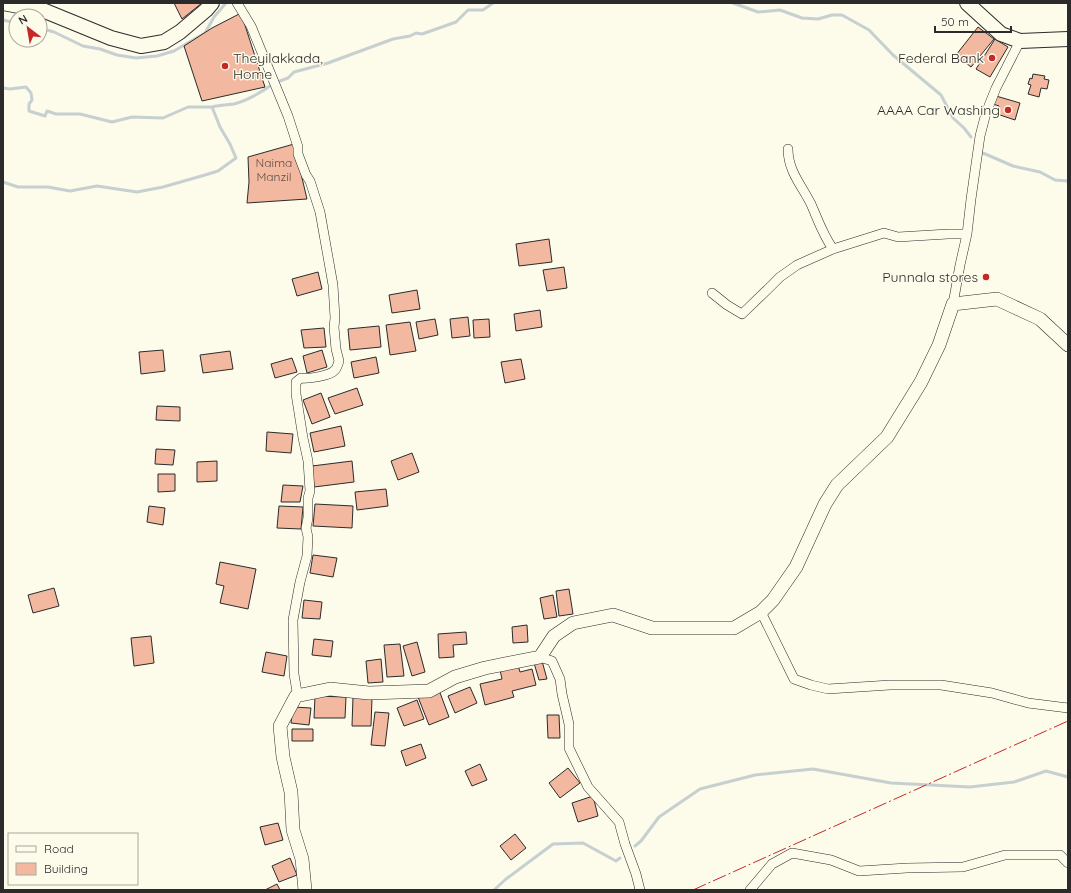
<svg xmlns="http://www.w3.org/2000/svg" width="1071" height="893" viewBox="0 0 1071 893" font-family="Quicksand,sans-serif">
<rect width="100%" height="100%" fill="#fdfbea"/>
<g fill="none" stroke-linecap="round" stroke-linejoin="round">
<path stroke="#c7d0d0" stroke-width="3" d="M733 3 758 12 780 10 802 18 818 19 832 15H842L869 30 893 55 941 95 953 118 964 128 971 137
M3 20 16 23
M40 28 54 32 83 46 100 49 117 55 136 58 157 56 174 51 205 33 214 17 226 3
M280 81 288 78 294 72 328 63 393 39 410 36 416 33 422 34 442 27 456 22 468 10H483L493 3
M3 88 10 89 26 87 31 93 32 100 29 104V111L45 116 47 111 56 114H80L112 122 132 117 163 118 188 107H212
M983 153 1013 166 1040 172 1055 180 1068 181
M3 182 18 187H48L70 191 97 186 137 192 163 187 205 175 218 171 236 158 230 144 220 127 212 107C220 105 227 105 234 104 246 101 263 91 273 84
M635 846 641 841 659 817 700 789 755 775 813 769 891 783 970 787 1014 782 1046 771 1068 777
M494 890 506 879 553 844 583 843 616 861 620 858"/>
</g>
<path fill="#f2b8a0" stroke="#2b2b2b" d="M174 3H202L182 19Z
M241 13 265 87 202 101 184 46 212 28Z
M978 27 994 39 971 67 956 55Z
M995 39 1008 47 990 77 976 69Z
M1033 74 1045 76 1044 79 1049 80 1047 89 1041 88 1039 97 1028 94 1031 85 1028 84 1030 78 1032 79Z
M996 96 1020 103 1015 120 997 114 999 106 993 104Z
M294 144 307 199 247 203 249 182 248 157Z
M549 239 552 262 519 266 516 244Z
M564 267 567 288 547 291 543 270Z
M318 272 322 289 297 296 292 279Z
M417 290 420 309 392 313 389 295Z
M540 310 542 327 516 331 514 314Z
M468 317 470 336 452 338 450 319Z
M435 319 438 335 419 339 416 322Z
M489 319 490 337 474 338 473 320Z
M410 322 416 351 390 355 386 325Z
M379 326 381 347 350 350 348 329Z
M324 328 326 347 304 348 301 330Z
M163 350 165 371 141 374 139 352Z
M322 350 327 367 307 373 303 356Z
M230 351 233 369 203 373 200 355Z
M376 357 379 373 354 378 351 362Z
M292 358 297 372 275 378 271 364Z
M521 359 525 379 505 383 501 362Z
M357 388 363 405 335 414 328 398Z
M321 393 330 417 312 424 303 400Z
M157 406 180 407V421L156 420Z
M341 426 345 446 314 452 310 433Z
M267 432 293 434 291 453 266 451Z
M156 449 175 450 173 465 155 464Z
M412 453 419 472 398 480 391 461Z
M217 461V481L197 482V462Z
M352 461 354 482 314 487 312 466Z
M158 474H175V491L158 492Z
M283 485 303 486 300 502H281Z
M386 489 388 506 357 510 355 492Z
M315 504 353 506 352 528 313 526Z
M149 506 165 508 163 525 147 522Z
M279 506 303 507 301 529 277 528Z
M313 555 337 558 333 577 310 573Z
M220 562 256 569 248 609 220 603 224 586 216 584Z
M54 588 59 606 33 613 28 595Z
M569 589 573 614 559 616 556 591Z
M553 595 557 617 544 619 540 598Z
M304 600 322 602 320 619 302 618Z
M527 625 528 642 513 643 512 627Z
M466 632 467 644 453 645 454 657 439 658 438 634Z
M151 636 154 663 134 666 131 638Z
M314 639 333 641 331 657 312 655Z
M417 642 425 672 412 676 403 646Z
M400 644 404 676 387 677 384 645Z
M266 652 287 656 284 676 262 672Z
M381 659 383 682 368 683 366 661Z
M542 661 547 679 539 680 534 663Z
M518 665 520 672 532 669 536 685 512 691 514 697 485 705 480 684 502 679 500 670Z
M470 687 477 703 455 713 448 696Z
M439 690 449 717 429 725 418 697Z
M315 696 346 697 345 718H314Z
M353 697 372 698 371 726H352Z
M417 700 424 719 404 726 397 708Z
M293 707 311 708 309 725 291 723Z
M375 712 389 713 385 746 371 745Z
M547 715H559L560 738H548Z
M292 729H313V741H292Z
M421 744 426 758 406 766 401 751Z
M480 764 487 780 472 786 465 771Z
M568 768 580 783 560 798 549 783Z
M593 796 598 816 578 822 572 803Z
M278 823 283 840 265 845 260 827Z
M515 834 526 848 511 860 500 846Z
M290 858 297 875 279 882 272 866Z
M277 884 280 890H265Z"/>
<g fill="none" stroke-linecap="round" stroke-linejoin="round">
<defs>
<path id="minor" d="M237 3 251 26 288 116 298 147V154L306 175 310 181 320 212 333 285 335 318 334 327 336 349 339 361C338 364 337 368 335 370 330 376 308 379 301 378L296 382V394L303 438 308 461 310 491 308 498V518L306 528 308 537 307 556 300 582 293 620 294 674 297 692 299 695
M788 149C788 171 802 186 811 204 818 220 823 235 833 249
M712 293 727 305 742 314 769 288 780 277 797 265 833 249 884 233 898 237 948 234H967
M953 304 960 265 967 234 971 199 980 136 986 113 996 88 1020 41
M761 612 794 679 811 685 828 689 890 685H941L992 693 1028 703 1068 708
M540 657 552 661 560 679 562 694 569 724V748L588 787 619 822 625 844 636 874 640 890
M750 890 772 864 792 853 831 860 859 871 907 868 963 867 1005 855H1060L1068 863"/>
<path id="secondary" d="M305 890 302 859 293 830 291 792 283 757 280 726 296 696 330 689 369 693 429 691 455 677 485 668 540 657 554 636 573 623 613 615 652 628H734L761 612 773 600 796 567 825 504 837 485 887 437 921 382 939 345 953 304 997 299 1040 319 1068 345"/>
<path id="primary" d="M3 3 45 11 111 38 141 46 164 42 180 32 206 10 212 3
M967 3 1001 34 1020 41 1068 39"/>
</defs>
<use href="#minor" stroke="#2b2b2b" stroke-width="10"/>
<use href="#secondary" stroke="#2b2b2b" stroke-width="14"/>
<use href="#primary" stroke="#2b2b2b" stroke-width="16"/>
<use href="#minor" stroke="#fdfbea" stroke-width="9"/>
<use href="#secondary" stroke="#fdfbea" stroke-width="13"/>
<use href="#primary" stroke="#fdfbea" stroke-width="14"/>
<path stroke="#c62828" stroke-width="1" stroke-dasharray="14 3 2 3" stroke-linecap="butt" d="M693 890 1068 721"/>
</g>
<g fill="#c62828" stroke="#fdfbea" stroke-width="1.5">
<circle cx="992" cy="58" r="4"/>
<circle cx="225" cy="66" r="4"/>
<circle cx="1008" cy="110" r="4"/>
<circle cx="986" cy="277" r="4"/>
</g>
<g text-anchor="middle" stroke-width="3" stroke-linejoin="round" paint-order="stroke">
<g font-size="12" fill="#5d4e48">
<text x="274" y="167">Naima<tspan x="274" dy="14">Manzil</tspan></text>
</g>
<g font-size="14" fill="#2b2b2b" stroke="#fdfbea" text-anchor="end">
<text x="233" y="63" text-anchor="start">Theyilakkada,<tspan x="233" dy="16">Home</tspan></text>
<text x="984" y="63">Federal Bank</text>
<text x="1000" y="115">AAAA Car Washing</text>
<text x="978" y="282">Punnala stores</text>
</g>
</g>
<rect width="1071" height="893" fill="none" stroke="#2b2b2b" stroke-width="8"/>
<rect x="8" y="833" width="130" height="52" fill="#fdfbea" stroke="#a9a89e"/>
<rect x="16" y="846" width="20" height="6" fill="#fdfbea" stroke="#a9a89e"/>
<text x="44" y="853" font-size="12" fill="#2b2b2b">Road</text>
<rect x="16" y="863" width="20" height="12" fill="#f2b8a0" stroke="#a9a89e"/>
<text x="44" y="873" font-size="12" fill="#2b2b2b">Building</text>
<g transform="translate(28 28) rotate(329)"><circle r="19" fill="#fdfbea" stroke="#a9a89e"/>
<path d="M0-3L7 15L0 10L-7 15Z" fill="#c62828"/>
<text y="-6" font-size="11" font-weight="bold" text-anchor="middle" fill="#2b2b2b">N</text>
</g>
<path d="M935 26v6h76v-6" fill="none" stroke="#2b2b2b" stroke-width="2"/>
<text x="941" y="26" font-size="12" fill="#2b2b2b" stroke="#fdfbea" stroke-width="3" paint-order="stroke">50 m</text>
</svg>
